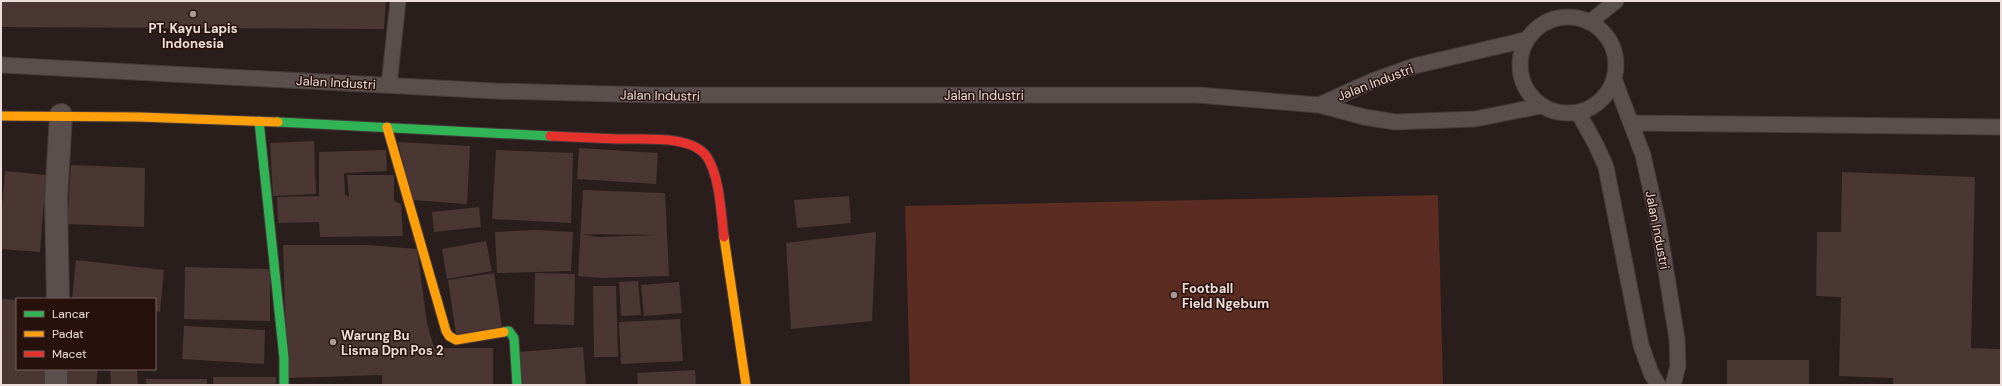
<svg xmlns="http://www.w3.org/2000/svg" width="2002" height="386" viewBox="0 0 2002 386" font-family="'DM Sans',sans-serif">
<rect width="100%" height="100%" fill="#2a1e1c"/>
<path fill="#5a2c22" d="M1438 195 1443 385H910L905 206Z"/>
<path fill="#4a3632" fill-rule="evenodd" d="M1 1H386L384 29 1 27Z
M314 141 316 194 273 196 270 143Z
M398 142 470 146 467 204 412 200Z
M579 148 658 153 656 184 577 179Z
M386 150 387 171 344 173 345 195 349 197 347 175H394V201L401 204 403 236 320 237 319 222 278 223 277 197 319 196V152Z
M496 150 573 153 571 223 492 219Z
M71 165 145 168 144 227 67 224Z
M5 171 46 175 40 252 1 249V222Z
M1842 172 1975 177 1971 348 2001 349V385H1893V378L1839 376 1841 297 1816 296 1817 232H1841Z
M583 190 665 193 669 276 600 278 578 276ZM579 234 657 235 598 237Z
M849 196 851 223 797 228 794 200Z
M479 207 481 227 434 232 432 212Z
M536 230 573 232 571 271 497 273 495 232Z
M876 232 872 321 791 329 786 243Z
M486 241 492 271 447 279 442 249Z
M283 245H368L417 249 427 323 434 348H493V385H382V375L287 378Z
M76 260 164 270 160 312 155 311V299H72Z
M185 267 270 269V321L184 319Z
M494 273 502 327 456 334 448 280Z
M535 273 575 274 574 325 534 324Z
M638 281 641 315 621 316 619 282Z
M679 282 682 313 644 316 641 285Z
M593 286H616L618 357H594Z
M1 299 17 300V369H52L49 385H1Z
M680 319 683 361 621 364 619 322Z
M184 326 265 330 264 364 182 359Z
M583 347 586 385H521L518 352Z
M1727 360H1809V385H1727Z
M60 369H98L96 385H59Z
M110 369H137L138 385H111Z
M695 370 696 385H638L637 373Z
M213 377H276V385H213Z
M146 379H207V385H146Z"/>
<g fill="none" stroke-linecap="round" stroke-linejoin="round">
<defs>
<path id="lane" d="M1520 65a48 48 0 1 1 96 0a48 48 0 1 1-96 0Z
M1590 22 1616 1
M1 65 495 91 652 95H1198L1319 105 1364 117 1395 122 1475 119 1541 106
M1614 79 1643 155 1658 222 1677 339 1678 366 1673 385
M389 85 398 1
M1319 105 1372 81 1414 66 1525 40
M1578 112 1596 145 1606 167 1641 345 1651 373 1658 385
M1631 123 2001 127"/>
<path id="street" d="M58 299 56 199 61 115
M56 385V369"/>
<path id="fast" d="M259 121 284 358V385
M278 122 550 136
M504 332 509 331 514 338 517 385"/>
<path id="slow" d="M1 116 139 117 278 122
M387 127 446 331 449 336 456 340 504 332
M724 237 746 385"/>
<path id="jam" d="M550 136C573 137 595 138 617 139 641 140 692 134 707 157 720 177 721 214 724 237"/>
</defs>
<use href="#lane" stroke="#463b3a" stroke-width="17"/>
<use href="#street" stroke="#463b3a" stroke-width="24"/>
<use href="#fast" stroke="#463b3a" stroke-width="11"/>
<use href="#slow" stroke="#463b3a" stroke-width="11"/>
<use href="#jam" stroke="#463b3a" stroke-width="11"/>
<use href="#lane" stroke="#5a4f4d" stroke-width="15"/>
<use href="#street" stroke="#5a4f4d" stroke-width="22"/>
<use href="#fast" stroke="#30b455" stroke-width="9"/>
<use href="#slow" stroke="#ff9f0a" stroke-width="9"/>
<use href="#jam" stroke="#e5322d" stroke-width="9"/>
</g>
<g fill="#a99a98" stroke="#26110d" stroke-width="1.5">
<circle cx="193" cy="14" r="4"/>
<circle cx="1174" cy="295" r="4"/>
<circle cx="333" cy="342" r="4"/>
</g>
<g text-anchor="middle" stroke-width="3" stroke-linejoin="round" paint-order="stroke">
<g font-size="13" font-weight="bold" fill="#edddda" stroke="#26110d" text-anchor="start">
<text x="193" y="33" text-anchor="middle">PT. Kayu Lapis<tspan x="193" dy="15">Indonesia</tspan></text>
<text x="1182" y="293">Football<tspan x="1182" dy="15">Field Ngebum</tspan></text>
<text x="341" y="340">Warung Bu<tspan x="341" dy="15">Lisma Dpn Pos 2</tspan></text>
</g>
<g font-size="13" fill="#edddda" stroke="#26110d">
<text transform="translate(336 82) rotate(3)" y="5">Jalan Industri</text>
<text transform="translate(1375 82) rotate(-21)" y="5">Jalan Industri</text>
<text transform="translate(660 95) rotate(1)" y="5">Jalan Industri</text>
<text x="984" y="100">Jalan Industri</text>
<text transform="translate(1658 230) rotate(79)" y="5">Jalan Industri</text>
</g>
</g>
<rect width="2002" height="386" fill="none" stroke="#edddda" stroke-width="4"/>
<rect x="16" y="298" width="140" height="72" fill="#26110d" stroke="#76635f"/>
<rect x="24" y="311" width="20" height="6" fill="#30b455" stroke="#76635f"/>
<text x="52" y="318" font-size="12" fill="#edddda">Lancar</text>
<rect x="24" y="331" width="20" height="6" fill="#ff9f0a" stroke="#76635f"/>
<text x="52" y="338" font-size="12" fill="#edddda">Padat</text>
<rect x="24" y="351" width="20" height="6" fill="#e5322d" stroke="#76635f"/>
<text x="52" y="358" font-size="12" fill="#edddda">Macet</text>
</svg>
